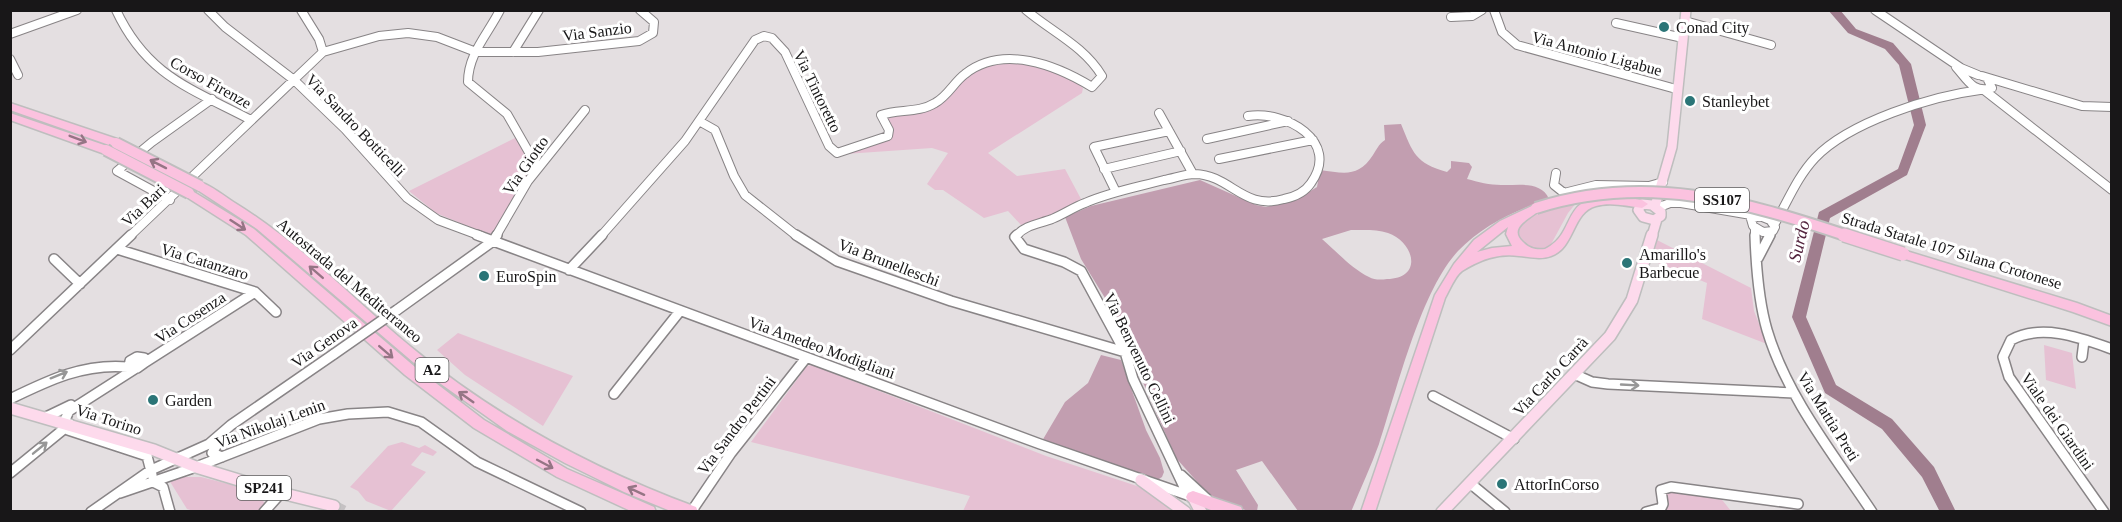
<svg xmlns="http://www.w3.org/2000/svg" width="2122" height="522" viewBox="0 0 2122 522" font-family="Georgia,serif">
<rect width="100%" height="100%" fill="#e4dfe1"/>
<path fill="#e6c1d3" d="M1033 63 1059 69 1083 88 1082 93 988 153 1017 176 1065 169 1081 199 1047 219 1021 225 1008 211 984 218 943 190H935L927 184 948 153 932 148 845 154 892 137 885 116 928 110 942 103 965 79 984 65Z
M517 137 529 165 526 180 495 234 491 236 436 213 409 191Z
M1577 202 1568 213 1549 248C1536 255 1527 246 1517 239L1518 225 1538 212Z
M1655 239 1751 288 1754 311 1767 344 1702 319 1707 283 1648 259Z
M458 333 573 376 543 426 465 375 437 350Z
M2044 345 2072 353 2076 389 2046 380Z
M812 365 1046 456 1143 488 1180 511H963L970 496 751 442 807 366Z
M402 442 419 448 425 445 437 452 433 456 422 452 411 465 426 472 391 511 366 501 358 491 350 487 388 446Z
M174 477H201L252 490 267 505 260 511H194L187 509 169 480Z
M1664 490 1719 496 1731 511H1664Z"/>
<path fill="#c29eb0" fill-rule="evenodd" d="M1401 124C1413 153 1415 163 1447 172L1451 168V161L1469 163 1472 167 1467 179C1478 182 1490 185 1501 185 1517 186 1541 180 1549 199 1516 210 1483 225 1458 251 1420 292 1397 390 1379 444 1371 467 1360 489 1351 512L1298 511 1262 461 1236 470 1258 505 1257 511H1248L1217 500 1200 485 1176 458 1135 364 1129 337 1081 259 1065 217 1091 206 1200 180 1256 205 1266 207 1296 200 1317 187 1320 170C1344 173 1358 178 1373 155 1377 149 1378 145 1385 140L1384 125ZM1351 230C1363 230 1377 229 1388 233 1414 242 1424 278 1387 279 1381 280 1374 280 1369 277 1352 269 1336 251 1322 239Z
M1101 355 1121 360 1146 430 1160 458 1164 472 1162 477 1156 481 1042 441 1065 402 1088 383Z"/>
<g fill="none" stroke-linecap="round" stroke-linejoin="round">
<path fill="#a07e8e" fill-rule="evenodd" d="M1828 10H1840L1856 29 1893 43 1911 64 1926 125 1907 175 1830 218 1806 317 1836 385 1892 419 1934 467 1956 512H1940L1922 477 1882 429 1825 393 1792 317 1819 212 1898 169 1914 125 1899 65 1885 49 1848 33Z"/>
<path stroke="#c5c1c3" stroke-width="11" stroke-dasharray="11 6" stroke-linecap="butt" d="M334 506 346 512"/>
<defs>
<path id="minor-far1" d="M116 10C147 76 190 88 251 120
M208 10 225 27 294 80 345 129 407 198 438 220 481 236
M301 10 319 39 323 52
M500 10C488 34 468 54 468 82L507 114 535 163 532 172
M1494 10 1502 32 1517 45 1676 89
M1875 10 1961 68 1978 75
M1451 17 1472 16 1482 10
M1685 21 1771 45
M1616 23 1683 38
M10 34 77 10
M513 52 539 10
M10 59 18 75
M1956 67C1967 79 1973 94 1992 88L1987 78
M1982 76 2082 106 2112 107
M1984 90 2112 190
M1159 113 1193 174
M699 121 715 130 734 176 745 195 797 236
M1207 139 1288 121
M1219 159 1313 140
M1104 169 1181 151
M1556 173 1554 185 1564 193 1596 185 1649 186 1663 182
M1116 192 1094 147 1169 131
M170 200 117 171 152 142 212 99
M1657 208 1670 203H1681L1757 216
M1760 216 1770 220 1775 227 1773 231 1763 232 1753 226 1751 219Z
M1774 225C1787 203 1797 177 1815 158 1849 122 1932 96 1980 90
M1755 229V236
M130 236 323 52 379 36 408 33 437 37 476 52H538L639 41 653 33 654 22 640 10
M496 236 528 181 585 110
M601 236 685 141 755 40 764 36 772 38 785 52 829 146 837 153 888 136 889 130 881 115C898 109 919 113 935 103 948 96 954 82 965 74 1003 44 1056 65 1092 87L1102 76C1084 46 1052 32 1026 10
M1016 236C1025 225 1039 224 1052 219 1064 214 1074 207 1085 203 1110 192 1138 187 1164 180 1175 178 1185 174 1195 174 1231 175 1243 211 1284 199 1294 197 1305 192 1311 183 1341 141 1285 110 1248 116
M1769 236 1771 232"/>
<path id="minor" d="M477 235 1040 444 1193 497
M796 235 837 261 951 301 1125 352
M1017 235 1015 237 1024 249 1064 262 1081 271 1125 352 1133 379 1185 489 1192 497
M1755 235C1756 266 1758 299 1767 330 1787 397 1834 455 1872 512
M117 249 255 292 276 312
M1758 258 1770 235
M54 259 80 284
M569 270 602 235
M397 310 493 241 497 235
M10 350 131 235
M137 357 144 358V363L137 368H129L130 361Z
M2082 357 2084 341
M1574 374 1592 382 1608 384 1794 393
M614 394 680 311
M1433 396 1514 439
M10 399C49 380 84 363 128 367
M46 417 71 405
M64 422 69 411 255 292
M68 430 147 456 152 475
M221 438 212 453 222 457
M10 473 70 424
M1181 475 1207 499
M153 482 163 487 170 512
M1471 484 1505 512
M120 493 196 467 319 419 348 414 388 412 421 422 477 462 581 512
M91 512 151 470 209 444 231 425 334 354
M264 512 281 493
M691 512 731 453 806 358
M1646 512 1661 508 1663 504 1661 490 1671 487 1798 504
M2104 512 2009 377 2003 357 2011 340C2042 323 2081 338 2112 349"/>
<path id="major-far1" d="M1642 204 1652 205 1661 212V216L1654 220 1643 217 1638 210Z
M1655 206 1672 147 1686 10
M1652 236 1657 219"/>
<path id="major" d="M10 408 154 450 196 467 281 493 334 506
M1141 480 1185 512
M1193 497 1201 512
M1442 512 1610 336 1632 300 1652 235"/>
<path id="highway" d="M10 103 120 140 121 143 120 146H112L10 110Z
M10 113 110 147 112 150 106 154 102 153 10 120Z
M200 182C212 186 224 196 235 203 300 243 353 299 411 347 497 418 593 469 696 507L698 512H673L624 492 565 463 507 431 427 374 257 229 196 189 194 186 196 183Z
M189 189 254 229 415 367 484 420 567 469 654 507 656 512H633L557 477 474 428 405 375 246 235 185 196 183 193Z
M1615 196 1642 200 1648 204 1642 208C1627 206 1610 202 1596 206 1572 212 1575 248 1551 256 1541 260 1530 257 1519 256 1497 253 1480 260 1462 271 1455 276 1449 291 1445 298L1375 512H1361L1435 295 1454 264 1474 240 1500 221 1536 204 1542 208C1534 217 1506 227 1523 242 1530 249 1536 250 1545 249 1579 232 1558 195 1615 196ZM1508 227 1506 234 1512 246 1492 248 1477 252Z
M1903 250 2077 303 2112 316V326L2073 312 1899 257 1897 254Z
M1193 491 1241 507 1243 512H1216L1188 501 1186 497 1188 493Z"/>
</defs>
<use href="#minor-far1" stroke="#888486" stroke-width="10"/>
<use href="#minor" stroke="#888486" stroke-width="12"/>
<use href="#major-far1" stroke="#bebebe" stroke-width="12"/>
<use href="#major" stroke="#bebebe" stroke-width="14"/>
<use href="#highway" stroke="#bebebe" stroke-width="3"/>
<use href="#minor-far1" stroke="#fff" stroke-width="8"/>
<use href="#minor" stroke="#fff" stroke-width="9"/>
<use href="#major-far1" stroke="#fddaec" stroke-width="9"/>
<use href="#major" stroke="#fddaec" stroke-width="11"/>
<use href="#highway" fill="#fbc2df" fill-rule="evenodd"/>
<defs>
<path id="minor-bridge" d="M334 354 397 310"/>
<path id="highway-bridge-far1" d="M116 143 200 186
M106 150 189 193
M1536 208C1645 173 1743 201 1848 236"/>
<path id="highway-bridge" d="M1844 235 1903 254"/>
</defs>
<use href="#minor-bridge" stroke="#888486" stroke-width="12" stroke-linecap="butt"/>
<use href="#highway-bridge-far1" stroke="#bebebe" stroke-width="14" stroke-linecap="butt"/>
<use href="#highway-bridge" stroke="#bebebe" stroke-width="16" stroke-linecap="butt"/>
<use href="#minor-bridge" stroke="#fff" stroke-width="9"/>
<use href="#highway-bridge-far1" stroke="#fbc2df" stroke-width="10"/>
<use href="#highway-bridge" stroke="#fbc2df" stroke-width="13"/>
</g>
<defs><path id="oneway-shaft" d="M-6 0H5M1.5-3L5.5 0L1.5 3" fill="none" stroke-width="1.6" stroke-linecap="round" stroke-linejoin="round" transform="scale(1.5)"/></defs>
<g stroke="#957585">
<use href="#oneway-shaft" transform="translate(78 139) rotate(21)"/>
<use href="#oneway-shaft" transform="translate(158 164) rotate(-153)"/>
<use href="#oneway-shaft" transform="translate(238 225) rotate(33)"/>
<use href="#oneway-shaft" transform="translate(316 272) rotate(-139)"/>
<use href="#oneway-shaft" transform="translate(386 352) rotate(41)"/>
<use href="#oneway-shaft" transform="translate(466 397) rotate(-145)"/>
<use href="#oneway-shaft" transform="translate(545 464) rotate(28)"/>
<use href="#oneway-shaft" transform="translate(636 491) rotate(-155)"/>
</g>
<g stroke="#979797">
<use href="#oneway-shaft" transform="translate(59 375) rotate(-22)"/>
<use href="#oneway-shaft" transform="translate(1630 385) rotate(3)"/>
<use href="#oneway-shaft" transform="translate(40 448) rotate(-39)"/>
</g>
<g fill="#2b7577" stroke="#fff" stroke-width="2">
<circle cx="1664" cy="27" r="6"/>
<circle cx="1690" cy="101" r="6"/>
<circle cx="1627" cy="263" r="6"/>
<circle cx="484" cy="276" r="6"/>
<circle cx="153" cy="400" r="6"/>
<circle cx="1502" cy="484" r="6"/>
</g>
<g text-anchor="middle" stroke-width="6" stroke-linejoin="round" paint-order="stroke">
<g fill="#fff" stroke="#5d5d5d" stroke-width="1.5">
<rect x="1695" y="188" width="54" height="24" rx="4.5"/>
<rect x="415.5" y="358" width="33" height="24" rx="4.5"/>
<rect x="237" y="476" width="54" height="24" rx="4.5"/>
</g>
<g font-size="15" font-weight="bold" fill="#181718">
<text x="1722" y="205">SS107</text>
<text x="432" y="375">A2</text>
<text x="264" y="493">SP241</text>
</g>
<g font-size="16" fill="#181718" stroke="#fff" text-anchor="start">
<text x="1676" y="33">Conad City</text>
<text x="1702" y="107">Stanleybet</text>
<text x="1639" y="260">Amarillo's<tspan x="1639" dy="18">Barbecue</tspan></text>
<text x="496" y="282">EuroSpin</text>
<text x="165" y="406">Garden</text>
<text x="1514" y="490">AttorInCorso</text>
</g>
<g font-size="16" fill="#181718" stroke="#fff">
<text transform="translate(597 31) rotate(-7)" y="6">Via Sanzio</text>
<text transform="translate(1597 53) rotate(15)" y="6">Via Antonio Ligabue</text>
<text transform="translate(211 82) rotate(29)" y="6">Corso Firenze</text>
<text transform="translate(818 91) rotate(64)" y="6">Via Tintoretto</text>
<text transform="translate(356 125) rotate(46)" y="6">Via Sandro Botticelli</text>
<text transform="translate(525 165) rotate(-55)" y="6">Via Giotto</text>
<text transform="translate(143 205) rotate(-43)" y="6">Via Bari</text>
<text transform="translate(1952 250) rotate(17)" y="6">Strada Statale 107 Silana Crotonese</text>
<text transform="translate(205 261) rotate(17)" y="6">Via Catanzaro</text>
<text transform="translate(889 262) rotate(21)" y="6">Via Brunelleschi</text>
<text transform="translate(350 280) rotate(40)" y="6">Autostrada del Mediterraneo</text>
<text transform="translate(190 317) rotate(-33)" y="6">Via Cosenza</text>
<text transform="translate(324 342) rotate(-35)" y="6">Via Genova</text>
<text transform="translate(822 347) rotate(20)" y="6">Via Amedeo Modigliani</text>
<text transform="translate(1140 358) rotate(64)" y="6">Via Benvenuto Cellini</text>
<text transform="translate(1550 376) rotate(-47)" y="6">Via Carlo Carrà</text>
<text transform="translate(1829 416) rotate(58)" y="6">Via Mattia Preti</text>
<text transform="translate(109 419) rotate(18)" y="6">Via Torino</text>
<text transform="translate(2058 421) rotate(55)" y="6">Viale dei Giardini</text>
<text transform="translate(270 423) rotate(-20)" y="6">Via Nikolaj Lenin</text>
<text transform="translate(736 425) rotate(-53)" y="6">Via Sandro Pertini</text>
</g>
<g font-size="18" font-style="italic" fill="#54253f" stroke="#fff">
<text transform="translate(1799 241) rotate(-76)" y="6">Surdo</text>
</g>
</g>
<rect width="2122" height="522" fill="none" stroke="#181718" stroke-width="24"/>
</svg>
